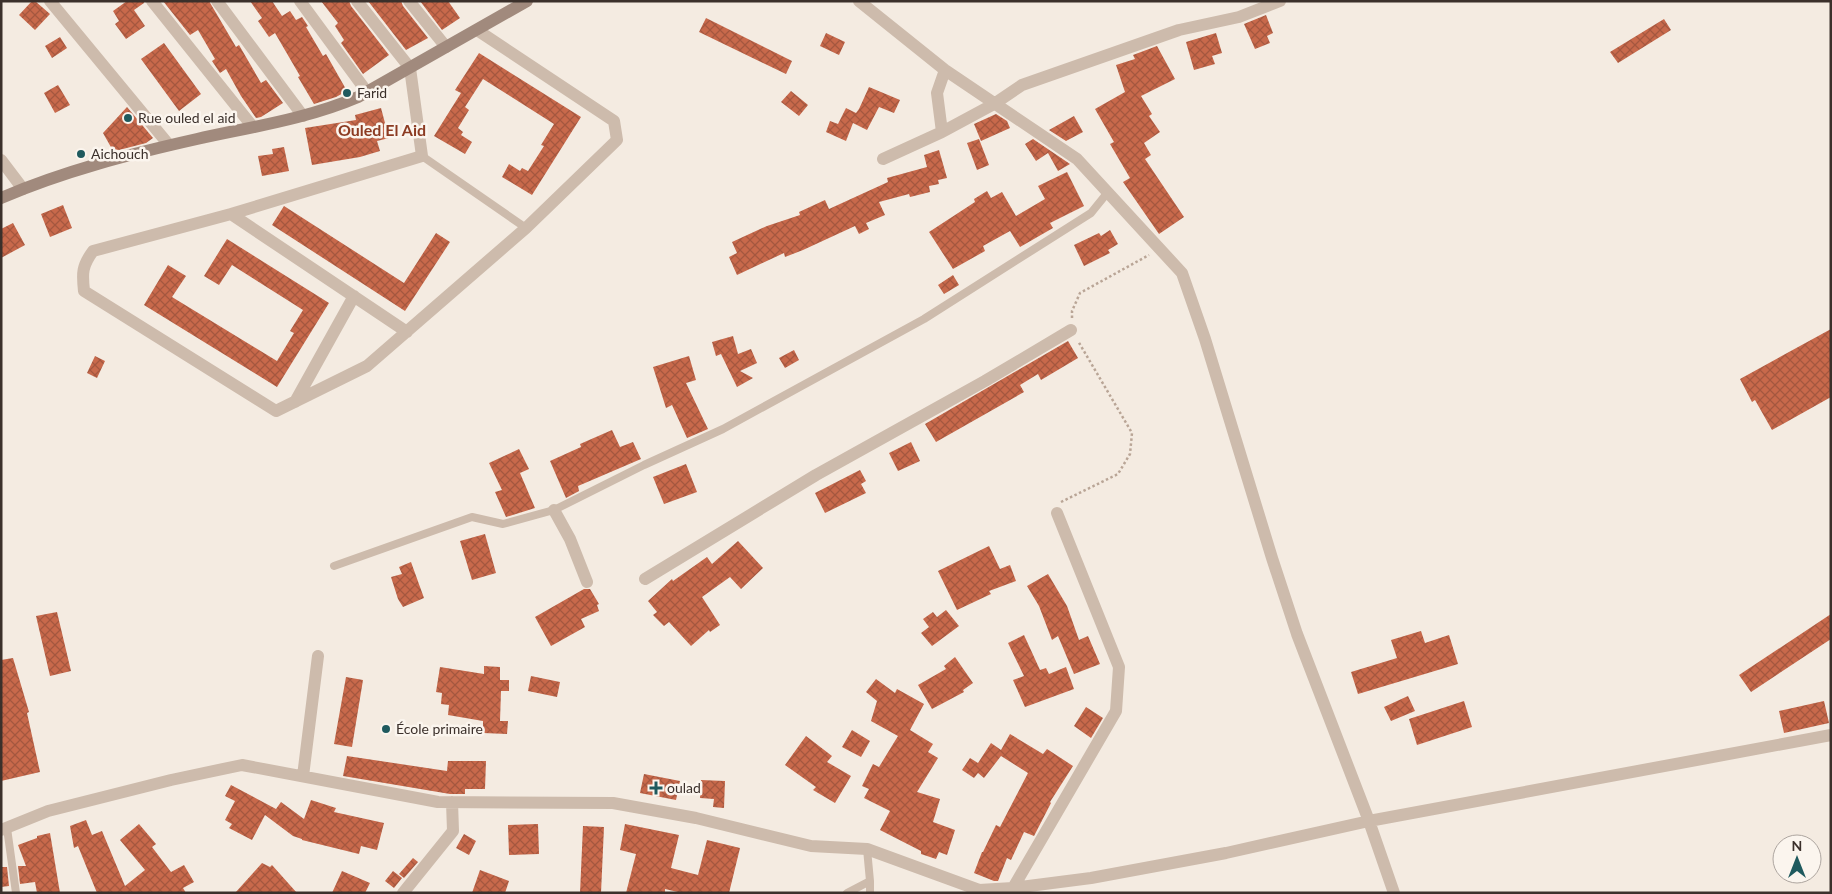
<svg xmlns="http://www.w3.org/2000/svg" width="1832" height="894" viewBox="0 0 1832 894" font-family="Lato,sans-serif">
<defs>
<pattern id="building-cross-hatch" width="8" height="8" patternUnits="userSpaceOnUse" patternTransform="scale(1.25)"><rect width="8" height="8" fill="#c8694b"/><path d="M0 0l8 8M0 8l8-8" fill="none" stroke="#a4573f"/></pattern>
</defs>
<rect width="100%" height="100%" fill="#f4ebe1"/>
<path fill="url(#building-cross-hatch)" d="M32 1H35L50 14 35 30 19 15Z
M127 1H144V3L134 10 145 26 126 39 115 24 119 21 113 11Z
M163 1H209L236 47 239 45 261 83 266 80 283 103 261 117 256 118 241 96 226 69 220 73 212 61 215 59 198 30 190 35Z
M250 1H272L282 16 290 11 296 20 302 17 308 26 306 27 323 56 326 54 347 91 336 97 314 104 298 77 300 76 275 33 269 37 258 21 262 18Z
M321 1H349L351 6 389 55 363 74 341 43 344 40 335 26 338 23Z
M368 1H401L403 6 428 38 406 50Z
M420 1H448L460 18 442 30Z
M1266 15 1273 33 1267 36 1270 43 1255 49 1244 24Z
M706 18 792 61 786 74 699 32Z
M1664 19 1671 30 1618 63 1610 52Z
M826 33 845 42 839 55 820 46Z
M1216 33 1222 53 1212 56 1215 64 1194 70 1186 42Z
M60 37 67 48 52 58 45 46Z
M164 43 201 94 179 111 141 59Z
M1157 46 1175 79 1141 96 1152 114 1149 116 1160 132 1144 143 1151 155 1145 159 1184 217 1159 234 1123 182 1130 178 1110 144 1114 142 1095 109 1125 92 1116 65 1135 59 1133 55Z
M479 53 581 117 532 195 502 177 509 164 520 171 522 168 528 171 544 146 541 145 554 124 483 79 465 107 469 110 458 128 463 132 461 135 472 142 465 154 434 136 461 93 455 90Z
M58 85 70 105 55 113 44 93Z
M869 87 900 100 894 113 879 107 867 130 853 123 846 141 826 132 830 121 838 124 846 108 856 113 859 109Z
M791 91 808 105 799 116 781 102Z
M127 107 153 138 146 143 119 150 112 149 103 133Z
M381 108 389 138 377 141 380 151 360 157 312 165 305 128 356 120 355 115Z
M996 114 1007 121 1010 128 981 141 974 124Z
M1074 116 1083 132 1066 141 1049 130Z
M979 139 989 165 977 170 967 143Z
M1033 139 1070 164 1058 171 1048 153 1036 161 1025 144Z
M284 147 289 171 262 176 258 156 273 154 272 149Z
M939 150 947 178 938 180 939 184 929 186 930 192 910 197 909 194 879 202 885 215 866 223 869 229 859 234 855 226 803 250 785 257 784 253 737 275 729 257 737 253 732 242 767 226 800 215 799 212 825 200 829 209 888 182 887 178 927 167 924 155Z
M1067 172 1084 206 1050 223 1053 228 1020 247 1010 231 983 246 985 251 953 269 929 232 975 202 974 199 987 191 991 198 1002 192 1016 216 1045 199 1038 186Z
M63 205 72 228 50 237 41 214Z
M284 206 404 283 436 233 450 242 405 311 272 225Z
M13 223 25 245 1 258V229Z
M1110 230 1118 244 1108 250 1110 253 1084 266 1074 245 1099 233 1101 236Z
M227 239 329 303 277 387 144 305 168 265 186 276 172 297 277 361 294 333 290 331 303 310 232 265 219 285 204 276Z
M953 275 959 285 944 294 938 285Z
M1831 329V397L1772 430 1755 400 1752 402 1740 379Z
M733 336 738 354 751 349 757 363 740 371 753 378 737 387 721 354 716 356 712 342Z
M1068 341 1078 358 1041 380 1038 374 1020 385 1024 392 936 442 925 424Z
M794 350 799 360 785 368 779 358Z
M95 356 105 361 97 378 87 373Z
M689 356 696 380 686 383 708 429 687 438 672 405 666 408 653 367Z
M612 430 620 447 633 442 641 459 578 486 579 491 566 498 550 461 581 447 580 444Z
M911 442 920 461 898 471 889 453Z
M519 449 529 469 520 473 535 508 506 517 495 492 502 490 489 463Z
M686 464 697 492 664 504 653 477Z
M860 470 866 481 861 484 866 493 825 513 815 493Z
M485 534 496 573 472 580 460 541Z
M738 541 763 568 741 589 730 577 702 597 720 625 710 632 709 630 691 646 669 622 664 626 653 615 657 612 648 601 672 579 673 581 707 557 712 564Z
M989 546 1000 569 1010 565 1016 581 989 591 991 594 957 610 938 571Z
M411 562 424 598 403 607 398 599 391 577 402 574 399 567Z
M1048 574 1067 606 1079 640 1088 636 1100 664 1074 674 1058 636 1052 640 1039 606 1027 586Z
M584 589H590L599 604 597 605 599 611 581 619 585 627 551 646 535 617Z
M946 610 959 626 932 646 921 633 929 627 923 619 933 612 937 617Z
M57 612 71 671 50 676 36 616Z
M1831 614V639L1751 692 1739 675Z
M1421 631 1425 643 1449 635 1458 664 1358 694 1351 672 1397 658 1391 640Z
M1024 635 1040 670 1046 668 1049 674 1066 667 1074 689 1025 707 1013 680 1024 676 1008 643Z
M955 657 973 683 963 690 964 692 932 709 918 685 946 669 944 666Z
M13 658 29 712 27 713 40 772 1 781V660Z
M484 666 500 667V680H509V691H501L500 721H508L507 734 483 733V721L448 715 449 705 441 704 442 693 436 692 440 667 484 674Z
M531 676 560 682 557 697 528 691Z
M346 677 363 680 352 747 334 744Z
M876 679 895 693 897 689 924 704 910 730 933 744 928 752 938 758 917 792 940 799 933 822 955 830 947 855 939 852 936 859 921 854V851L880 830 890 811 864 798 869 789 862 786 873 764 879 767 898 736 871 721 877 701 866 692Z
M1408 696 1415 711 1391 721 1384 707Z
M1464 701 1472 727 1417 745 1409 719Z
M1824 701 1829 723 1784 733 1779 711Z
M1086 707 1103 718 1091 738 1074 726Z
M852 730 870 741 861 757 842 747Z
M1010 734 1043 754 1047 749 1073 766 1050 802 1051 803 1034 836 1024 832 1011 860 1007 858 998 881H994L974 873 982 852H983L996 825 1000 827 1028 773 1001 756 984 778 978 773 974 778 962 770 970 758 978 763 991 743 1001 750Z
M806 736 832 756 827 762 851 776 835 803 813 790 816 787 785 765Z
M347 756 447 771 448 761H486L485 789H465V794H450L343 776Z
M644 774 680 781 676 800 640 793Z
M701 780 725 781 724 808 713 807 714 799 700 798Z
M231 785 276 809 281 802 304 819 311 800 336 808 334 812 384 823 377 850 361 846 359 854 302 840V839L293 836 265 815 252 840 229 828 232 824 225 820 235 801 225 796Z
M86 820 92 835 102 831 125 886 145 870 120 840 139 824 156 844 152 847 171 872 184 865 194 882 183 888 186 893H97L78 846 74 848 70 826Z
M538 824 539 854 509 855 508 825Z
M625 824 679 835 671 868 698 875 707 840 740 848 729 893H682L665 889V893H626L636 854 620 850Z
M583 826 604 827 601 893H580Z
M50 833 60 893H37L35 882 20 884 18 866H26L18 845 37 838V836Z
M464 834 476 841 469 855 456 848Z
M413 858 418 862 404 878 399 874Z
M262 863 270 867 272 865 297 893H235Z
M1 867H7L9 886 1 887Z
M480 870 509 881 505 893H472Z
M342 871 370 883 365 893H332Z
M393 871 402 878 394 888 385 881Z"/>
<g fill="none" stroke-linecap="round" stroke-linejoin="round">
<path stroke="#b9a596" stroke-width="2.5" stroke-dasharray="2.5 2.5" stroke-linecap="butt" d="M1072 318V311L1080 293 1149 255
M1061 502 1118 474 1130 454 1132 433 1078 341"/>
<path stroke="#cdbbac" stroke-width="8" d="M422 156 526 228
M334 566 472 517 503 524 554 510 644 465 723 429 924 319 1091 213 1108 192
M7 828 16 893
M870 881V893
M847 893 870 881 867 849"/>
<path stroke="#cdbbac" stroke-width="12" d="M50 1 169 145
M152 1 253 127
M217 1 303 116
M300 1 367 92
M357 1 410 68 422 156 231 214 93 251C82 266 82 273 84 291L276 411 367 366 526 228 617 140 614 121 477 30
M409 1 446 47
M859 1 945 70 1077 159 1182 273 1205 339 1272 558 1297 634 1369 821 1394 893
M942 132 937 93 945 70
M883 159 942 132 994 104 1022 85 1179 30 1239 17 1280 1
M1 160 23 189
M231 214 407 332
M295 402 354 296
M554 510 570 539 587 582
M645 579 816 475 985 381 1071 330
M303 776 318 656
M1 830 48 811 171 780 242 765 438 802 613 803 696 818 811 846 867 849 979 890 1013 888 1091 878 1226 853 1369 821 1831 735
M1013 888 1116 711 1119 667 1057 513
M403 893 453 831 452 802"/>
<path stroke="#a18a7d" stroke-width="12" d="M1 198C64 171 130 154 197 139 251 127 307 119 358 97L527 1"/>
</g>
<g fill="#1f5a5e" stroke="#fbf5ee" stroke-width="2">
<circle cx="347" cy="93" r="5"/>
<circle cx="128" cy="118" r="5"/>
<circle cx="81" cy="154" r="5"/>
<circle cx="386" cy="729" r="5"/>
<path d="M653.5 780.5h5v5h5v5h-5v5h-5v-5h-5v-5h5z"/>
</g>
<g text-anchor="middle" stroke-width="5" stroke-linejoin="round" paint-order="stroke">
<g font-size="14" fill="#3b302b" stroke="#fbf5ee" text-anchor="start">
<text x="357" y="98">Farid</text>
<text x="138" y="123">Rue ouled el aid</text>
<text x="91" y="159">Aichouch</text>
<text x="396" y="734">École primaire</text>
<text x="667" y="793">oulad</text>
</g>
<g font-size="16" font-weight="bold" fill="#8c3b22" stroke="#fbf5ee">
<text x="382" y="136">Ouled El Aid</text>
</g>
</g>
<rect width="1832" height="894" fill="none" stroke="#3b302b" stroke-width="5"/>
<g transform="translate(1797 859)"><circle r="24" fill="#fbf5ee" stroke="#aea6a0"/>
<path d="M0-4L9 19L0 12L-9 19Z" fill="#1f5a5e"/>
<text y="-8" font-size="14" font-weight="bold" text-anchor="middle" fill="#3b302b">N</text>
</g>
</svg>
